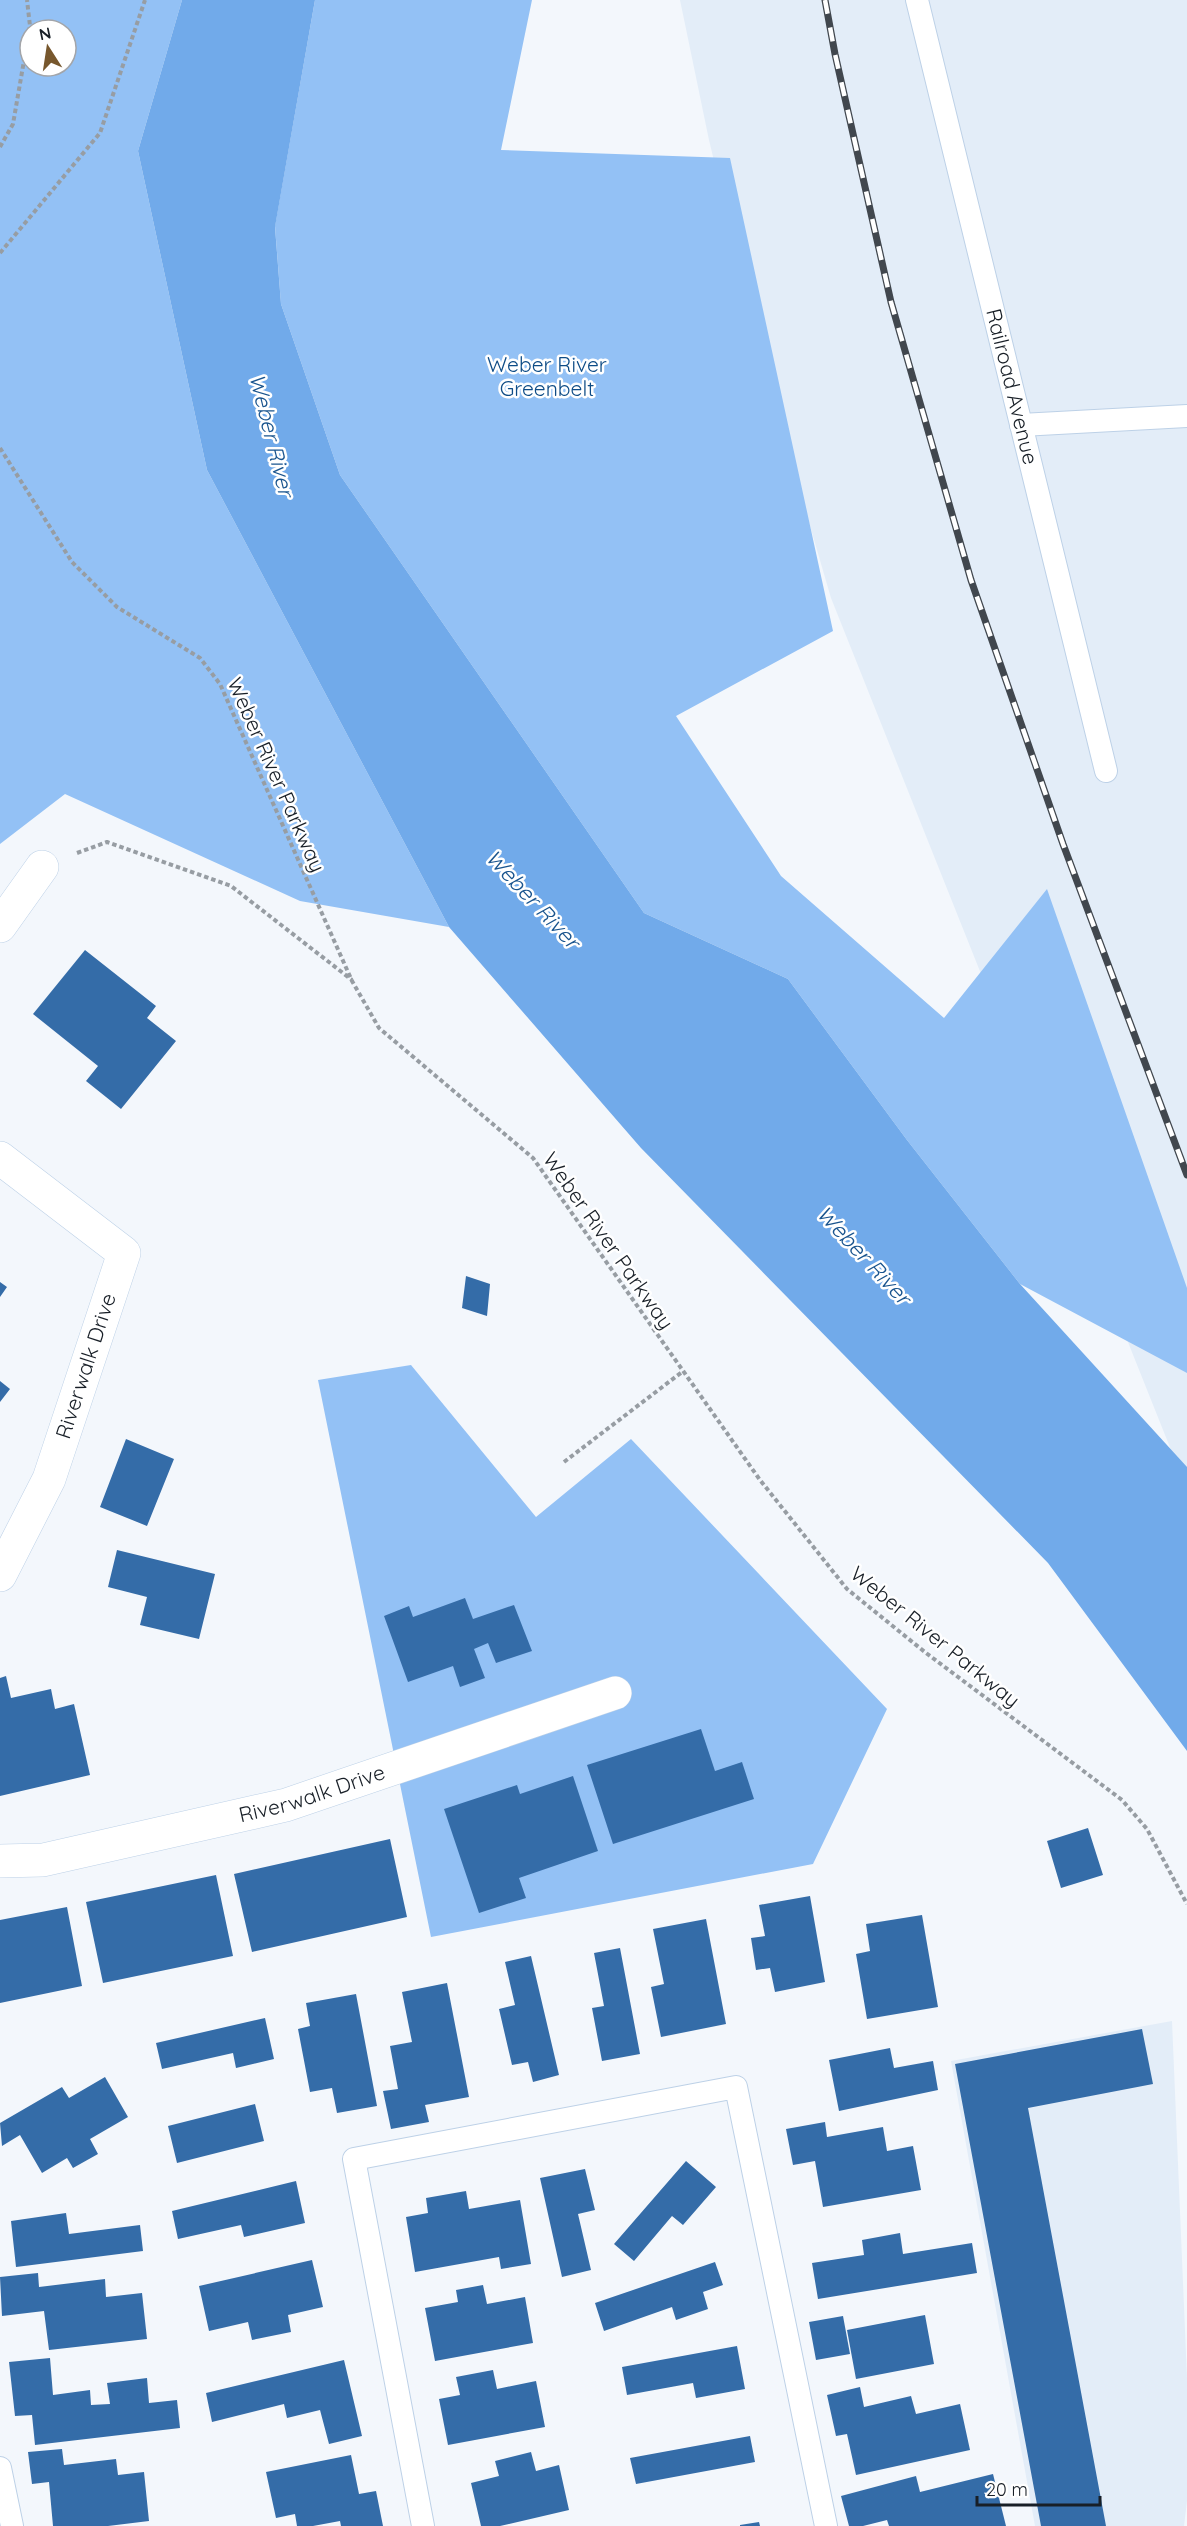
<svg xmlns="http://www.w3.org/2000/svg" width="1187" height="2526" viewBox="0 0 1187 2526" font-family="Quicksand,sans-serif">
<rect width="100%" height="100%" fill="#f3f7fc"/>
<path fill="#e3edf8" d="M680 0H1187V1490L831 598 787 447 746 294 709 140Z
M1172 2021 1187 2378V2501L1184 2526H1035L951 2061Z"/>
<path fill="#93c1f5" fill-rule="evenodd" d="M0 0H182L138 151 207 470 449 927 300 901 65 794 0 844ZM30 30H66V66H30Z
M315 0H532L501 150 730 158 833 631 676 716 781 876 944 1018 1047 889 1187 1288V1373L1020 1284 907 1140 788 979 644 913 340 475 281 304 275 226Z
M411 1365 536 1517 631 1439 887 1709 813 1864 431 1937 318 1380Z"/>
<path fill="#71aaea" d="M182 0H315L275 227 281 304 340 475 644 913 788 979 907 1140 1020 1284 1187 1467V1751L1048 1563 641 1148 449 927 207 470 138 151Z"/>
<path fill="#346ca8" d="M85 950 156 1006 147 1018 176 1041 121 1109 86 1081 98 1066 33 1014Z
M466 1276 490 1284 487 1316 462 1308Z
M0 1282 7 1287 0 1297Z
M0 1381 10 1389 0 1402Z
M126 1439 174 1459 147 1526 100 1507Z
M117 1550 215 1574 199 1639 140 1625 147 1597 108 1587Z
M465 1598 473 1619 514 1605 532 1651 496 1663 488 1643 474 1649 485 1678 460 1687 453 1666 408 1682 384 1616 409 1606 413 1617Z
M6 1676 11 1698 51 1689 55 1709 74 1704 90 1775 0 1796V1678Z
M701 1729 715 1771 742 1762 754 1799 613 1844 587 1765Z
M573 1776 598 1851 519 1878 526 1898 479 1913 444 1809 517 1785 520 1794Z
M1088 1828 1103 1875 1061 1888 1047 1841Z
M390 1839 407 1917 252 1952 234 1874Z
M216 1875 233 1956 103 1983 86 1902Z
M810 1896 825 1982 775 1992 770 1968 756 1970 751 1938 765 1936 759 1905Z
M67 1907 82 1986 0 2003V1920Z
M922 1915 938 2007 867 2019 856 1954 870 1951 866 1924Z
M706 1919 726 2024 661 2037 651 1987 664 1984 653 1929Z
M620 1948 640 2054 602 2061 592 2008 604 2006 594 1953Z
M531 1956 559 2075 533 2082 528 2062 512 2065 499 2009 515 2005 505 1962Z
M447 1983 469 2097 425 2105 429 2122 391 2129 383 2091 398 2089 390 2046 412 2042 402 1992Z
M356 1994 377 2106 337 2113 332 2088 310 2092 298 2029 310 2026 306 2003Z
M265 2018 274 2059 236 2068 233 2053 162 2069 156 2043Z
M1142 2029 1153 2084 1028 2108 1106 2526H1041L955 2064Z
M890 2048 894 2068 933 2061 938 2090 839 2111 829 2060Z
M105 2077 128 2117 90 2139 98 2154 73 2168 67 2158 42 2173 20 2135 2 2146 0 2123 62 2087 69 2098Z
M255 2104 264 2141 177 2163 168 2126Z
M825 2122 827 2137 883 2127 887 2151 913 2146 921 2190 823 2207 815 2161 793 2165 786 2129Z
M686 2161 716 2187 683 2225 672 2216 634 2261 614 2244Z
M585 2169 595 2210 578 2214 591 2270 562 2277 540 2178Z
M296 2181 305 2223 244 2237 241 2225 178 2239 172 2211Z
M466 2191 469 2209 520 2200 531 2264 501 2269 499 2257 415 2272 406 2217 428 2213 426 2198Z
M66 2213 69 2234 140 2225 143 2251 16 2267 11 2221Z
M900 2233 903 2254 972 2243 977 2273 818 2299 812 2263 864 2255 862 2240Z
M312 2260 323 2307 288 2315 291 2332 252 2340 248 2322 209 2331 199 2286Z
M715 2262 723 2285 703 2292 708 2309 676 2320 672 2307 604 2331 595 2303Z
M38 2273 39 2287 105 2279 106 2297 142 2293 147 2339 49 2350 44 2311 2 2316 0 2277Z
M483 2285 487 2304 525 2297 533 2343 435 2361 425 2308 458 2302 456 2290Z
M925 2315 934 2364 856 2379 847 2330Z
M843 2316 850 2354 816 2360 809 2322Z
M737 2346 745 2389 696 2398 693 2383 627 2395 622 2367Z
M50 2358 53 2395 90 2390 91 2405 110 2404 107 2383 147 2378 149 2403 177 2400 180 2428 35 2445 32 2415 15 2416 9 2362Z
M344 2360 362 2436 329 2444 320 2410 287 2418 284 2404 212 2422 206 2393Z
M493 2370 497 2389 536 2381 545 2427 448 2445 439 2399 460 2395 456 2377Z
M860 2387 864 2407 911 2396 916 2414 960 2404 970 2450 856 2475 847 2434 836 2436 827 2395Z
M750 2436 755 2462 636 2484 630 2458Z
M62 2449 64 2465 116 2459 118 2475 144 2472 149 2521 108 2526H53L49 2482 32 2484 28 2452Z
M531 2452 536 2471 559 2465 569 2510 500 2526H481L471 2483 499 2476 495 2461Z
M351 2455 359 2494 376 2491 383 2526H341L340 2521 313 2526H297L295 2514 276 2518 266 2472Z
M993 2474 1006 2526H889L887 2520 863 2526H849L841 2496 916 2476 920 2492Z
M759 2522 760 2526H740V2525Z"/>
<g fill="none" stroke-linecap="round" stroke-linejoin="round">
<defs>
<g id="service">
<path id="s1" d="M917 0 1106 771"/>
<path d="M1021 425 1187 416"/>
<path d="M0 2468 12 2526"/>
<path d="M423 2526 354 2159 736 2087 826 2526"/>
</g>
<g id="minor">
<path d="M0 926 42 867"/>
<path d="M0 1158 124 1253 49 1479 0 1575"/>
<path id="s2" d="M0 1861 43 1860 286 1805 615 1693"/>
</g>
</defs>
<use href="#service" stroke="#bdd1e7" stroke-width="24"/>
<use href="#minor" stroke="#bdd1e7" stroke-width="34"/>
<path stroke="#979da3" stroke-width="4" stroke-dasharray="4.5 3" stroke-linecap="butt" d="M0 147 13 124 30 26 27 0
M0 253 100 133 145 0
M0 448 72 562 117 607 200 658 220 684 352 981 379 1028 533 1158 760 1480 847 1589 926 1653 1122 1800 1147 1829 1187 1904
M77 853 107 842 231 886 352 980
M564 1462 682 1372"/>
<use href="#service" stroke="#fff" stroke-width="22"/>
<use href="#minor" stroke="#fff" stroke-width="33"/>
<defs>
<path id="rail" d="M825 0 835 54 891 302 971 580 1063 844 1187 1175"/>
</defs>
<use href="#rail" stroke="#41474e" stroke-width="7"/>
<use href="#rail" stroke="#fff" stroke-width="4.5" stroke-dasharray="14" stroke-linecap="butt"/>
</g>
<g text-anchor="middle" stroke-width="5" stroke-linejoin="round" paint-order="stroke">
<g font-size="21" fill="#0e4c86" stroke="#fff">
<text x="547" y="372">Weber River<tspan x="547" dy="24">Greenbelt</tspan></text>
</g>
<g font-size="21" fill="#181f27" stroke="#fff">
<text dy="7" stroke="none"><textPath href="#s1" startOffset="398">Railroad Avenue</textPath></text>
<text transform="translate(276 775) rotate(66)" y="7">Weber River Parkway</text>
<text transform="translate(608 1241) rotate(55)" y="7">Weber River Parkway</text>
<text transform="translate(86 1366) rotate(-72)" y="7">Riverwalk Drive</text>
<text transform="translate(935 1637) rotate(39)" y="7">Weber River Parkway</text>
<text dy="7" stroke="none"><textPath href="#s2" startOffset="320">Riverwalk Drive</textPath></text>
</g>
<g font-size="22" font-style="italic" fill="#19548e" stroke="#fff">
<text transform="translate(272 435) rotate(76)" y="8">Weber River</text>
<text transform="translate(533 899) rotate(47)" y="8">Weber River</text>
<text transform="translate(864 1255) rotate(47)" y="8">Weber River</text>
</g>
</g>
<g transform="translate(48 48) rotate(348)"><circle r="28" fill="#ffffff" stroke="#a3a5a9" stroke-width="1.5"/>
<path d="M0-4.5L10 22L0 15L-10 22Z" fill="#77572d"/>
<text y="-9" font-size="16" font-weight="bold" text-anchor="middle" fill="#181f27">N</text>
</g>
<path d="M977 2496v9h123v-9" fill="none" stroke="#181f27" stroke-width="3"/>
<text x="986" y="2496" font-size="18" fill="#181f27" stroke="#ffffff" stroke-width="4.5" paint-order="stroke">20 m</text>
</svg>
